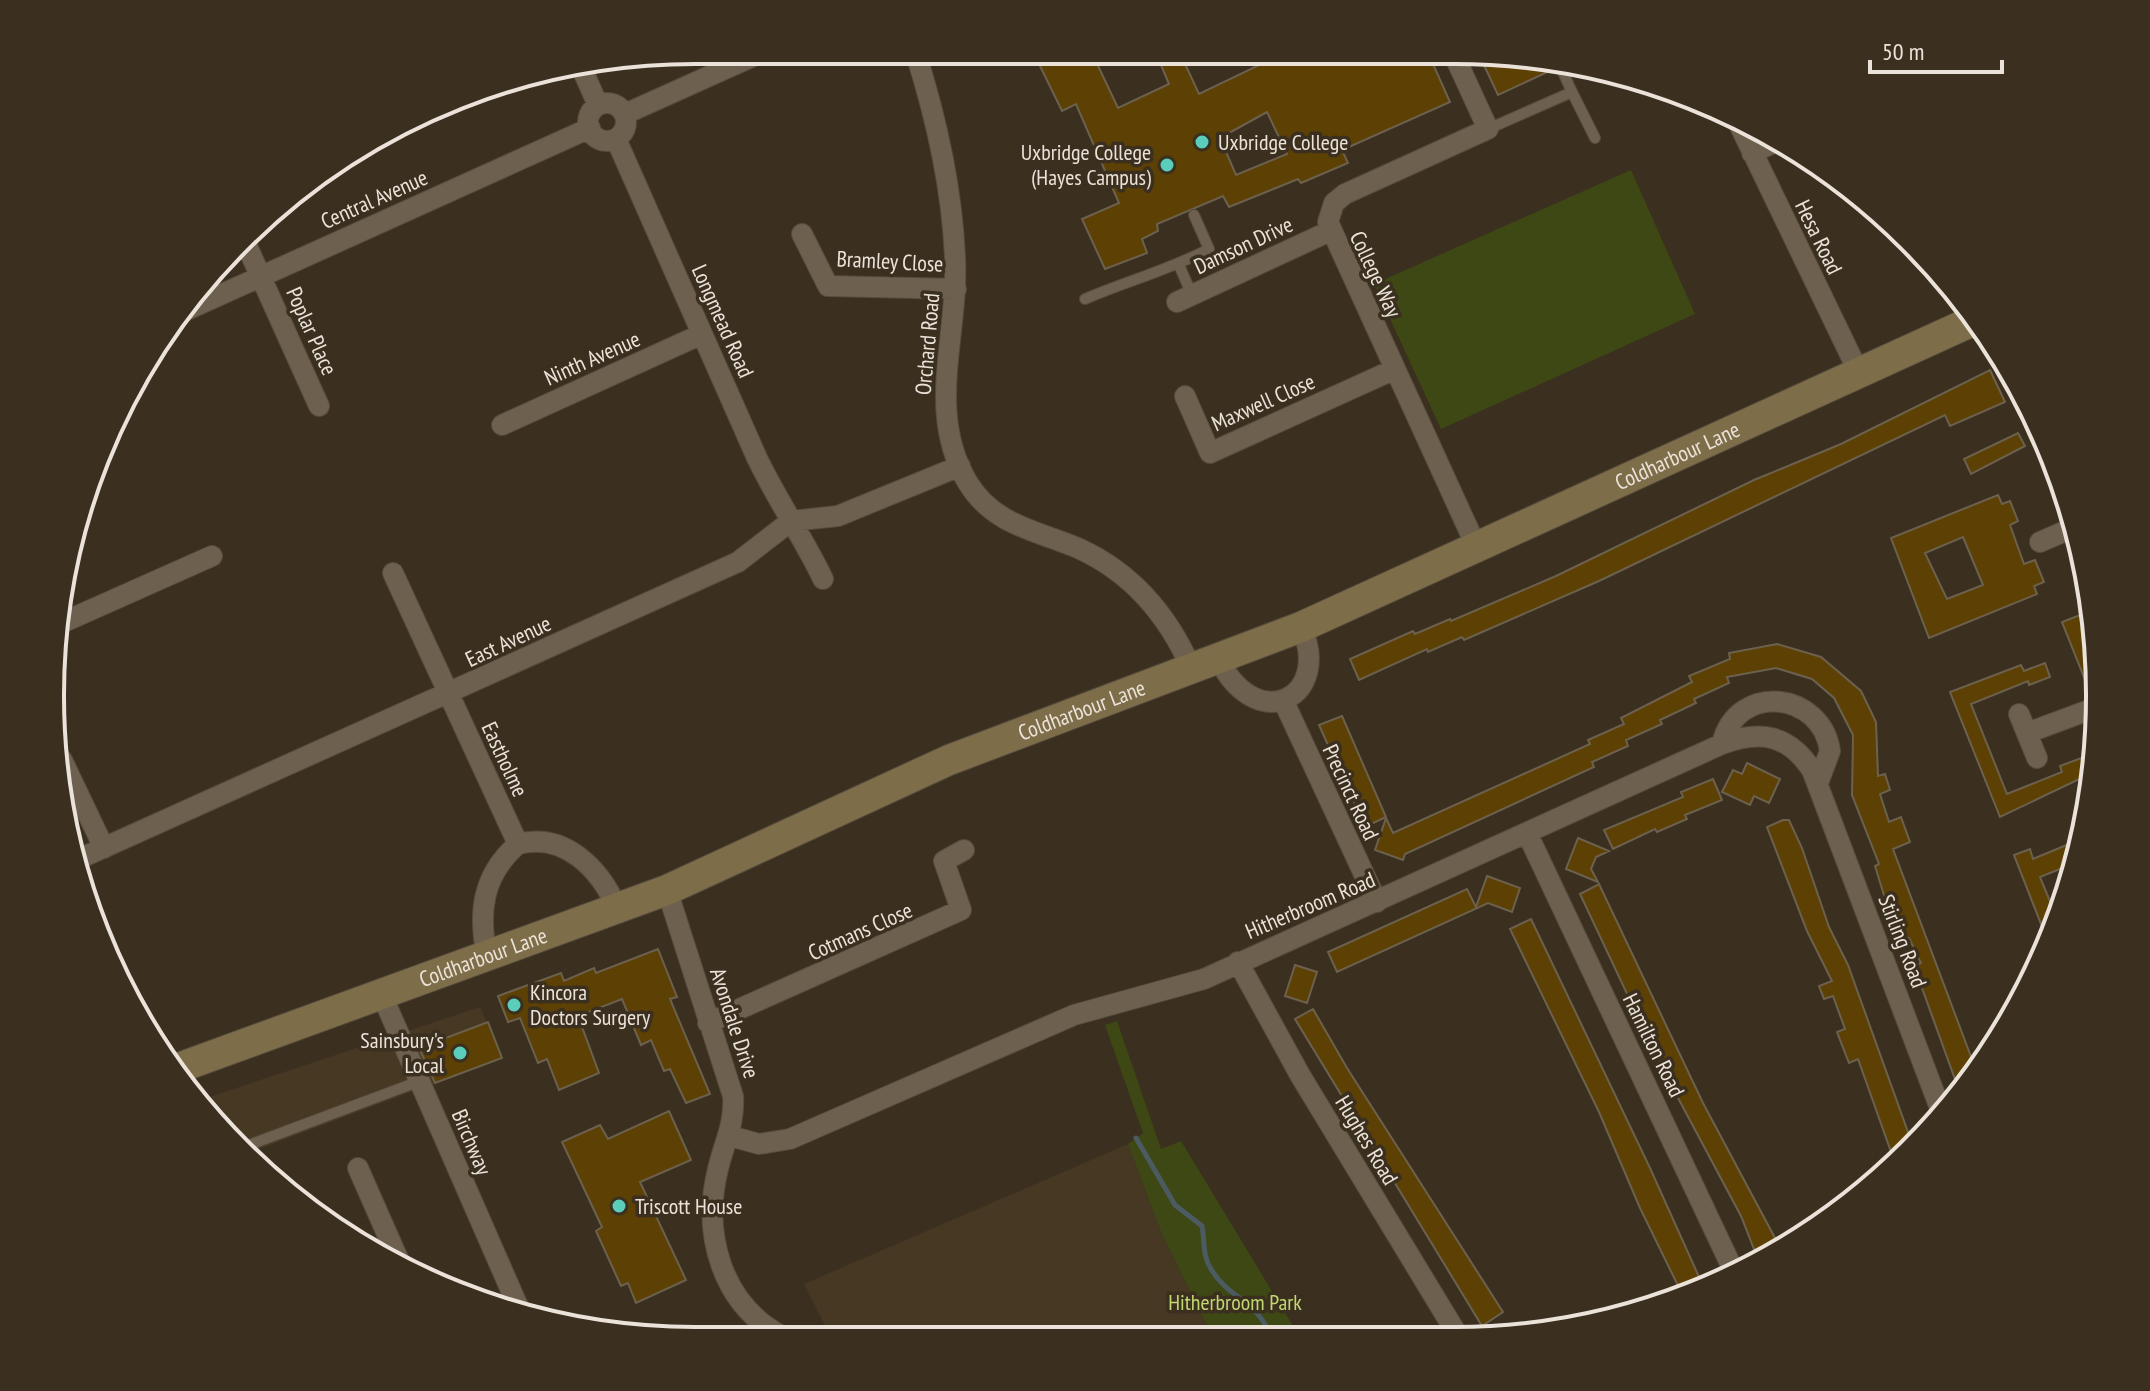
<svg xmlns="http://www.w3.org/2000/svg" width="2150" height="1391" viewBox="0 0 2150 1391" font-family="'PT Sans Narrow',sans-serif">
<rect width="100%" height="100%" fill="#3b2f1f"/>
<path fill="#463822" d="M480 1007 502 1058 246 1154 200 1100Z
M1128 1144 1161 1232 1213 1338 831 1337 804 1284Z"/>
<path fill="#3e4815" d="M1631 170 1695 314 1441 429 1374 284Z
M1117 1021 1161 1149 1181 1141 1301 1339 1213 1338 1161 1232 1128 1144 1143 1133 1105 1025Z"/>
<g fill="none" stroke-linecap="round" stroke-linejoin="round">
<path stroke="#4b5b61" stroke-width="5" d="M1136 1138 1175 1205 1202 1226C1205 1241 1202 1255 1211 1269 1229 1300 1257 1298 1272 1339"/>
</g>
<path fill="#5d4104" stroke="#6c614e" stroke-width="2" fill-rule="evenodd" d="M1070 52 1092 53 1118 108 1169 84 1156 53H1180L1199 94 1282 54 1429 55 1450 102 1342 150 1348 163 1301 183 1298 179 1229 207 1223 196 1157 224 1158 231 1142 239 1147 253 1105 269 1082 219 1119 203 1076 104 1062 111 1040 66ZM1267 112 1287 154 1236 175 1220 138Z
M1495 55 1539 56 1568 63 1559 62 1554 69 1498 95 1482 61Z
M1990 370 2005 402 1950 426 1945 415 1599 581 1464 640 1462 637 1428 652 1427 649 1359 680 1350 659 1413 631 1415 634 1450 619 1451 621 1556 576 1754 480 1841 444Z
M2018 433 2025 446 1971 474 1964 459Z
M1998 495 2002 504 2010 501 2018 521 2010 525 2024 564 2035 560 2044 582 2034 586 2037 594 1929 638 1891 538ZM1963 537 1983 585 1947 599 1925 553Z
M2080 615 2098 660 2097 694 2091 695 2062 622Z
M1777 644 1821 657 1861 691 1876 722 1878 776 1885 774 1890 790 1880 794 1889 822 1901 817 1910 842 1893 849 1976 1070 1960 1093 1914 966 1921 963 1909 938 1903 940 1887 905 1875 866 1879 864 1852 795 1853 735 1834 698 1812 679 1776 668 1727 677 1729 683 1694 699 1696 703 1660 720 1662 724 1626 740 1628 746 1592 762 1594 767 1405 854 1403 860 1375 850 1386 818 1393 833 1590 744 1588 740 1624 724 1621 718 1692 682 1689 676 1730 659 1729 653Z
M2045 663 2050 677 2029 685 2028 681 1971 704 2007 794 2062 772 2060 766 2084 757 2090 774 2000 817 1950 692 2021 665 2024 671Z
M1342 716 1386 817 1365 827 1319 725Z
M1747 763 1780 779 1769 803 1754 796 1750 805 1722 792 1733 770 1742 774Z
M1713 779 1722 800 1685 815 1687 819 1657 832 1655 829 1613 849 1604 830 1683 797 1681 792Z
M1783 820H1789L1802 848 1829 927 1848 965 1913 1146 1895 1163 1858 1059 1849 1063 1837 1032 1845 1029 1833 996 1824 999 1819 986 1832 981 1807 931 1767 827Z
M1578 838 1609 851 1596 857 1591 869 1598 882 1566 869Z
M2081 839 2075 863 2040 877 2058 921 2048 942 2014 855 2030 849 2033 859Z
M1487 876 1520 888 1512 912 1488 903 1337 972 1328 952 1467 889 1476 907Z
M1599 884 1703 1103 1775 1238 1779 1250 1759 1262 1741 1216 1661 1066 1580 894Z
M1531 919 1650 1168 1704 1288 1683 1296 1640 1208 1599 1112 1510 929Z
M658 949 677 997 670 999 710 1094 686 1103 670 1069 664 1071 651 1040 641 1045 622 999 578 1016 599 1073 559 1090 547 1059 538 1063 520 1018 508 1022 498 996 561 973 564 981 594 968 596 973Z
M1295 965 1317 972 1307 1003 1285 996Z
M1313 1009 1347 1068 1503 1312 1482 1326 1295 1019Z
M488 1022 502 1058 435 1083 419 1048Z
M669 1111 691 1160 640 1182 686 1280 636 1303 628 1283 621 1286 596 1231 602 1227 562 1142 600 1125 608 1139Z"/>
<g fill="none" stroke-linecap="round" stroke-linejoin="round">
<defs>
<path id="lane" d="M1562 70 1572 92
M1488 129 1572 92 1595 138
M1179 265 1192 295
M1085 299C1127 281 1169 270 1209 249L1194 215
M241 1148 420 1081"/>
<path id="street" d="M915 51C937 120 952 187 955 258 959 335 925 412 968 483 994 526 1039 531 1080 549 1134 574 1169 617 1192 670
M1454 55 1488 129 1345 194 1334 203 1328 222 1477 548
M582 69 598 105
M588 122a19 19 0 1 1 38 0a19 19 0 1 1-38 0Z
M625 114 767 50
M1738 122 1859 373
M616 139 757 458C777 500 803 537 823 579
M1752 153 1773 143
M802 234 828 286 956 289
M246 244 319 406
M1177 302 1330 231
M178 314 590 128
M1185 396 1210 453 1393 370
M502 425 702 334
M2040 542 2077 526
M393 573 518 844C482 875 478 913 487 956
M57 625 212 556
M1219 660C1259 738 1333 695 1301 627
M1283 700 1377 902
M2019 714 2037 758
M2027 733 2097 707
M1722 744C1760 730 1788 734 1812 770L1943 1116
M62 760 104 848
M1528 835 1736 1276
M518 844C565 832 600 869 617 908
M72 862 738 562 791 521 838 516 960 466
M667 890 733 1096C735 1124 724 1143 718 1169 702 1233 721 1304 782 1336
M1238 962 1300 1075 1460 1339
M381 993 520 1311
M708 1023 961 910 944 861 964 850
M730 1136 759 1144 790 1139 1074 1015 1204 979 1722 744C1737 681 1822 692 1830 751L1818 783
M358 1168 399 1261"/>
<g id="secondary">
<path id="s1" d="M173 1070 667 890 949 760 1301 627 1977 319"/>
</g>
</defs>
<use href="#lane" stroke="#564c3e" stroke-width="12"/>
<use href="#street" stroke="#564c3e" stroke-width="22"/>
<use href="#secondary" stroke="#564c3e" stroke-width="32"/>
<use href="#lane" stroke="#6d604f" stroke-width="10"/>
<use href="#street" stroke="#6d604f" stroke-width="20"/>
<use href="#secondary" stroke="#7e6d49" stroke-width="30"/>
</g>
<g fill="#5bcebb" stroke="#3b2f1f" stroke-width="3">
<circle cx="1202" cy="142" r="8"/>
<circle cx="1167" cy="165" r="8"/>
<circle cx="514" cy="1005" r="8"/>
<circle cx="460" cy="1053" r="8"/>
<circle cx="619" cy="1206" r="8"/>
</g>
<g text-anchor="middle" stroke-width="7" stroke-linejoin="round" paint-order="stroke">
<g font-size="22" fill="#ebe3d9" stroke="#3b2f1f" text-anchor="start">
<text x="1218" y="150">Uxbridge College</text>
<text x="1151" y="160" text-anchor="end">Uxbridge College<tspan x="1151" dy="25">(Hayes Campus)</tspan></text>
<text x="530" y="1000">Kincora<tspan x="530" dy="25">Doctors Surgery</tspan></text>
<text x="444" y="1048" text-anchor="end">Sainsbury's<tspan x="444" dy="25">Local</tspan></text>
<text x="635" y="1214">Triscott House</text>
</g>
<g font-size="22" fill="#ebe3d9" stroke="#3b2f1f">
<text transform="translate(374 199) rotate(-24)" y="8">Central Avenue</text>
<text transform="translate(1819 237) rotate(64)" y="8">Hesa Road</text>
<text transform="translate(1243 245) rotate(-25)" y="8">Damson Drive</text>
<text transform="translate(890 261) rotate(3)" y="8">Bramley Close</text>
<text transform="translate(1376 274) rotate(65)" y="8">College Way</text>
<text transform="translate(723 321) rotate(66)" y="8">Longmead Road</text>
<text transform="translate(312 331) rotate(66)" y="8">Poplar Place</text>
<text transform="translate(927 344) rotate(-85)" y="8">Orchard Road</text>
<text transform="translate(592 358) rotate(-24)" y="8">Ninth Avenue</text>
<text transform="translate(1263 402) rotate(-24)" y="8">Maxwell Close</text>
<text dy="8" stroke="none"><textPath href="#s1" startOffset="1626">Coldharbour Lane</textPath></text>
<text transform="translate(508 641) rotate(-25)" y="8">East Avenue</text>
<text dy="8" stroke="none"><textPath href="#s1" startOffset="978">Coldharbour Lane</textPath></text>
<text transform="translate(505 759) rotate(65)" y="8">Eastholme</text>
<text transform="translate(1351 792) rotate(65)" y="8">Precinct Road</text>
<text transform="translate(1310 905) rotate(-23)" y="8">Hitherbroom Road</text>
<text transform="translate(860 931) rotate(-24)" y="8">Cotmans Close</text>
<text transform="translate(1903 941) rotate(69)" y="8">Stirling Road</text>
<text dy="8" stroke="none"><textPath href="#s1" startOffset="330">Coldharbour Lane</textPath></text>
<text transform="translate(735 1023) rotate(72)" y="8">Avondale Drive</text>
<text transform="translate(1654 1045) rotate(64)" y="8">Hamilton Road</text>
<text transform="translate(1367 1140) rotate(59)" y="8">Hughes Road</text>
<text transform="translate(472 1142) rotate(67)" y="8">Birchway</text>
</g>
<g font-size="22" fill="#c1d771" stroke="#3b2f1f">
<text x="1235" y="1310">Hitherbroom Park</text>
</g>
</g>
<path d="M0 0H2150V1391H0ZM695 64H1455A631 631 0 0 1 2086 695V696A631 631 0 0 1 1455 1327H695A631 631 0 0 1 64 696V695A631 631 0 0 1 695 64Z" fill="#3b2f1f" fill-rule="evenodd"/>
<path fill="none" stroke="#ebe3d9" stroke-width="4" d="M695 64H1455A631 631 0 0 1 2086 695V696A631 631 0 0 1 1455 1327H695A631 631 0 0 1 64 696V695A631 631 0 0 1 695 64Z"/>
<path d="M1870 60v12h132v-12" fill="none" stroke="#ebe3d9" stroke-width="4"/>
<text x="1882" y="60" font-size="24" fill="#ebe3d9" stroke="#3b2f1f" stroke-width="6" paint-order="stroke">50 m</text>
</svg>
